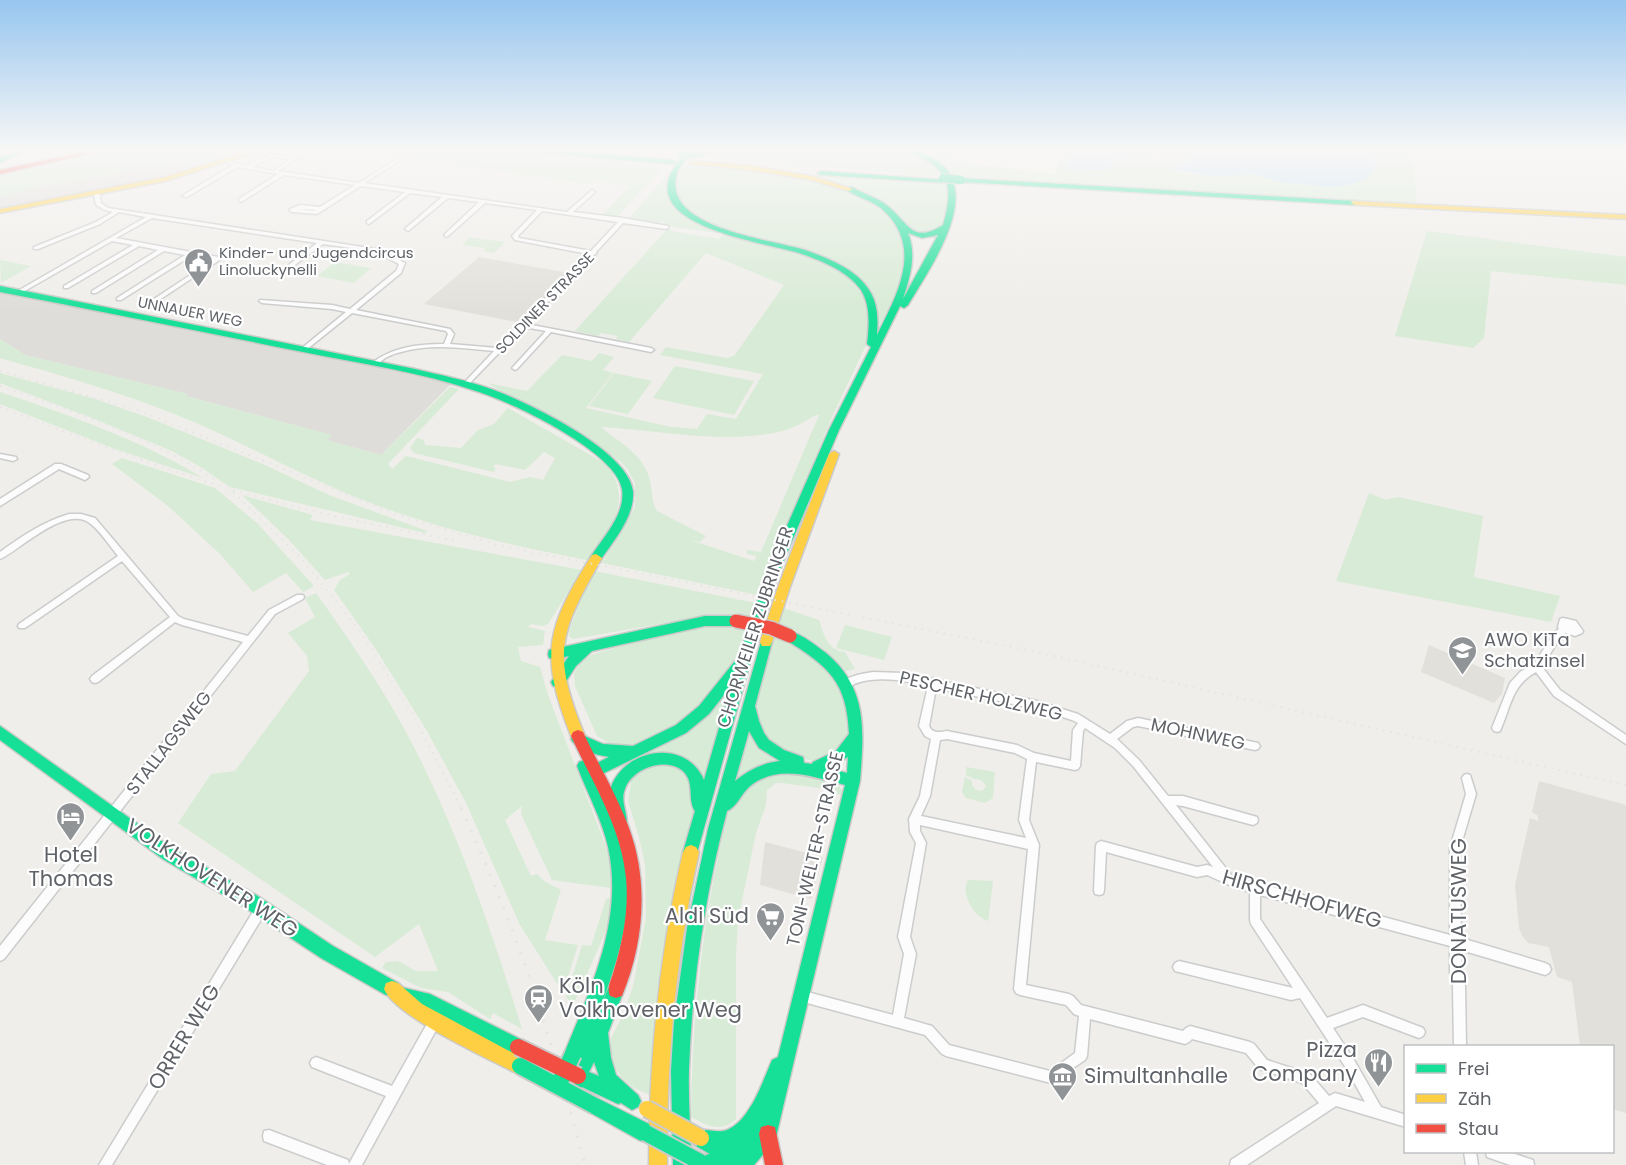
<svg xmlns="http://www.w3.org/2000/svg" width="1626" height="1165" viewBox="0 0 1626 1165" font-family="Poppins,sans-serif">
<rect width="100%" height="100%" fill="#efeeea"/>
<path fill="#f7f3e4" d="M942 149H1064L1055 174 967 163Z"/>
<path fill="#dfddda" d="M182 162 187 172 0 209V197L6 194 37 187Z
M0 290 340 359 451 384 381 455 326 440 331 435 186 396 187 394 25 355 0 339Z"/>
<path fill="#e2e0da" d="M479 257 569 273 537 307 531 308 517 322 424 304Z
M1429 645 1505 678 1502 694 1494 703 1421 672Z
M1539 781 1626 805V1113L1613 1109 1612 1046H1580L1572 982 1557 977 1549 947 1528 943 1523 937 1519 928 1515 885 1530 818 1538 821V816L1532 812Z
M765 842 823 857 811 899 760 885Z"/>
<path fill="#d8ebd6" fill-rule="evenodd" d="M119 149H256L187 172 186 165 182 162 37 187 0 197V175Z
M352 149H465L665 166 617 217 602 215 630 186 592 180 587 184Z
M737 149H905L930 162 944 176 691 157 694 155Z
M914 149H942L967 163 1055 174 1064 149H1073L1066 169 1127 158 1130 149H1149L1151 158 1190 154 1188 163 1172 168 1171 170 1198 175 1228 176 1247 172 1280 182 1331 187 1350 185 1365 179 1376 165 1372 157 1375 151 1374 149H1412L1417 204 952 177 937 162Z
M676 165 668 185 679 210 726 235 791 251 818 261 850 279 863 296 868 319 867 343 832 417 758 595 602 563 635 507V483L628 470 620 461 588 440 487 383 527 391 562 355 592 361 599 353 614 357 603 370 613 373 586 408 671 427 697 429 707 414 736 419 763 374 660 355 666 347 727 358 734 356 784 285 706 253 629 342 616 339 618 336 601 333 598 336 575 331 668 228 672 231 719 239 723 234 666 226 663 224 664 221 657 224 628 219ZM816 415H819L761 552 747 550V554L757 556 754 561 690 540 700 542 706 536 657 511C650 500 653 486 648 474 640 452 617 441 601 427 656 430 729 445 782 431 795 428 805 421 816 415Z
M681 165C745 168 899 171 905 258 907 282 888 309 877 330 877 316 877 299 865 288 858 280 822 257 811 252 776 238 644 230 681 165Z
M805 174 947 184 951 199 939 231 919 235 852 187Z
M1427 231 1626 257V285L1491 271 1484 338 1473 348 1395 336Z
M470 237 473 238 505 242 494 253 484 251 485 248 462 245Z
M0 260 31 266 1 283Z
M335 262 371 268 354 283 317 276Z
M0 339 25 355 188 394 186 396 332 435 327 440 381 455 450 387 459 389 388 464 392 469 406 456 510 482 530 477 543 480 555 458 544 452 525 470 496 464 493 467 496 468 494 472 414 453 410 448 417 438 424 440 425 445 461 448 478 430 494 424 508 408 606 464C634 499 611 529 591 561 514 546 437 529 363 500 300 475 241 441 177 415 119 392 60 375 0 358Z
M675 366 754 381 734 415 653 398Z
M0 373 95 399 147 417 265 465 329 495 427 531 425 533 230 487 199 466 172 451 97 420 0 383Z
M614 373 652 381 628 414 589 406Z
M0 392C69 415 141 440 203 478L115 449 0 404Z
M122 458 215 488 258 524 314 586 303 592 286 573 253 592 220 554 168 506 112 464Z
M1369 493 1386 500 1398 497 1483 516 1474 577 1560 596 1551 622 1336 581Z
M242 495 313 515 310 520 582 570 548 624 543 626 531 624 528 627 545 631 543 645 518 647 521 661 540 667 548 695 605 844 610 862 611 888 552 880 521 814 522 806 505 820 531 876 537 874 544 881 561 890 545 940 578 945 563 993 520 925 466 803 427 731 375 648 334 590 340 580 350 574 348 572 325 580 288 539Z
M594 571 756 603 751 617H700L573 639 569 636V632L585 586Z
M316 593C346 635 376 678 401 723 454 819 490 925 522 1029L493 1013 490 1019 448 992 421 988 382 968 386 962 398 961 416 971H438L419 924 375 957 178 823 211 774 235 771 309 671 307 656 288 633 315 617 305 598Z
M783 608 819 620C824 635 827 650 845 652L855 669 846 671C828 649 806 634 778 624Z
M845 625 892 637 884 660 836 648Z
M715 626 748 628 732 669 702 709 632 749 612 745 597 736 575 686 574 674 580 663 591 655 637 641 671 632Z
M774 635C788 641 804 648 816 658 839 678 851 715 846 745L814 761 782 754 771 749 754 713Z
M737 671 704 795 698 774 642 759 614 771 613 767 674 738Z
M747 718 774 757V763L736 781Z
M641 765 682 766 696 799 650 1095 634 1088 621 1077 614 1065 610 1049 611 1038 624 1013 633 986 646 918 645 865 639 837 628 801 631 783 626 780Z
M966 767 995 772 993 798 985 803 966 798 962 792 965 777 972 781V785L976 790 982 791 986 786 981 780 974 779 966 775Z
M780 770 837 783 843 792 842 796 827 789 782 783H776L767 790 766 805 756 833 738 920 736 956V1119C720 1134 706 1125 691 1117 692 1029 700 943 718 857 723 835 726 805 742 788 750 780 769 775 780 770Z
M968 880 993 881 988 921C974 917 960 894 968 880Z
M609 898 611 899 609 924 575 1001 571 1003 566 997 582 945 591 946 606 899Z"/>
<path fill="#bfe0f9" d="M1073 149H1130L1127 158 1115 160 1105 170 1066 169Z
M1204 149H1268L1307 153 1308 149H1374L1376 153 1372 157 1376 163 1372 174 1365 179 1349 185 1331 187 1280 182 1247 172 1240 175 1214 176 1170 169 1185 164 1190 160V153Z"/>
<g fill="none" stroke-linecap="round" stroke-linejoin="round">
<defs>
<path id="street" d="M1011 149H1016V150L1014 151Z
M271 154 296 157 298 158 278 171 359 183 402 156 404 157V158L364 183 567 212 592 190 595 192 594 193 573 212 623 218 668 226V228L666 229 623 223 596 252V254L593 255 527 324 651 348 654 350 651 352 551 332 517 369 515 370 512 368 513 367 546 331 524 327 467 386H463V384L494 351C464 348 430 343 401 352 396 353 391 355 387 357 381 360 379 365 372 365V363C393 347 418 344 444 344L448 334 446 331 352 313 306 350H302V348L346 312 332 309 262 303 259 301 260 300 332 305 350 309 396 271 399 264 373 251 323 244 292 267 289 265 290 264 317 243 152 218 116 238 218 257 221 259 150 306 147 304 148 303 213 260 191 256 121 300H117V298L185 255 164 251 96 293H92V291L158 250 139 246 68 288H64V286L133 245 112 241 21 293 16 292 146 217 119 212 100 224 38 249H34V247L96 222 113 212 105 210 96 205 94 194 97 192 100 194 101 203 108 208 376 249 405 263 401 273 356 310 450 329 454 334 450 344 497 348 588 254 515 240 512 236 513 235 537 210 485 203 447 237 444 235 445 234 479 202 448 198 408 231 405 229 406 228 442 197 410 193 369 224 367 223V221L405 192 361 186 317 214 292 212 290 211V209L300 205 320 207 355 185 284 175 241 202 239 201V199L278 174 237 167 187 197 182 196 233 165 228 163V161L246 166ZM272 157 291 159 273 171 252 167ZM299 209H300L316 210 314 211ZM542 211 618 222 591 251 519 238 518 236Z
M0 454 16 457 17 459 13 461 0 458Z
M55 464H61L88 475 89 477 85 480 59 469 0 506V499Z
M69 514H81L95 518 178 616 184 619 248 636 269 610 297 595H303L304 597 303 599 275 614 4 959 0 961V946L243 642 182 625 175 622 98 682 95 683 92 682 90 679 92 676 170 617 122 561 25 628H19L18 626 19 624 118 556C109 545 101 532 91 524 67 503 20 550 0 559V552C22 536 43 522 69 514Z
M1563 618 1576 621 1583 631 1582 633 1575 636 1566 633 1561 636 1542 667 1560 690 1626 735V744L1554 696 1536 672C1511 686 1511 707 1500 731L1497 732 1494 731 1492 728 1510 683 1520 672 1534 664 1555 632 1559 629 1558 627 1560 619Z
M873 672 903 673 931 679 933 678 937 680 1037 701 1078 714 1110 734 1127 721 1138 718 1258 743 1260 746 1258 749 1255 750 1138 726 1133 727 1117 739 1139 760 1168 796H1183L1257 817 1258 820 1257 823 1253 825 1183 806 1176 805 1232 876 1450 935V848L1466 794 1462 778 1464 775 1467 774 1470 775 1476 794 1460 848 1461 938 1545 963 1549 965 1551 969 1549 973 1545 975 1461 950 1462 973 1465 986 1466 1046H1454L1453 986 1450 973V946L1260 895V919L1327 1018 1363 1005 1423 1028 1425 1032 1423 1036 1419 1038 1363 1017 1333 1028 1354 1060 1381 1107 1406 1115V1127L1336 1106 1247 1165H1230L1231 1160 1319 1103 1302 1083 1259 1069 1246 1053 1192 1039 1189 1042 1185 1044 1090 1019 1087 1056 1085 1060 1051 1083 946 1056 942 1054 925 1035 796 1000 794 996 796 992 800 990 893 1015 904 954 898 937 916 843 910 832 909 819 920 796 931 739 925 736 919 726 928 686C906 681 882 676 860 682 855 683 851 686 846 688L843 687 841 684C849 675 862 674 873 672ZM936 688 1037 709 1072 720 1078 723 1073 730 1071 761 1034 753 1017 745 947 731C939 732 933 734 929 726ZM1085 728 1115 748 1133 766 1213 867 1207 865 1197 867 1101 841 1097 843 1096 846 1094 890 1095 894 1099 895 1103 894 1104 890 1106 852 1197 877 1207 875 1236 888 1250 892V920L1251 924 1293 988 1179 961 1175 963 1173 967 1175 971 1291 1000 1300 998 1346 1068 1365 1102 1335 1093 1329 1096 1310 1074 1267 1060 1254 1044 1250 1042 1190 1026 1186 1028 1183 1031 1081 1005 1073 996 1069 994 1026 985 1039 845 1029 820 1036 762 1075 770 1078 769 1080 766 1083 731ZM947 739 1015 753 1027 759 1019 820 1026 838 921 816 930 796 940 740ZM920 825 1028 849 1014 989 1016 993 1020 995 1066 1005 1074 1014 1079 1016 1075 1053 1050 1071 949 1045 932 1026 904 1018 916 954 910 937 926 843 920 831Z
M261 904 265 905 266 909 265 913 112 1165H99L257 905Z
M436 1013 440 1015 442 1019 440 1023 362 1165H327L264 1141 263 1136 264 1131 269 1130 348 1160 349 1164 386 1096 312 1067 310 1063 312 1059 316 1057 392 1086 432 1015Z
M1464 1152H1476L1478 1165H1466Z
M1486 1152H1509L1533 1160 1534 1165H1510L1487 1157Z"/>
<path id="fast" d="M20 149H29L0 163V158Z
M512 149H542L673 160 677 162 673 164 515 151Z
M690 149H697C691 156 679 164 677 173 660 230 774 239 808 251 830 259 857 270 869 290 878 303 878 320 877 335 898 294 924 246 882 209 871 200 856 197 845 189L852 187C862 193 876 197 885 204 908 220 910 246 943 225 947 211 950 198 947 183L821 175 817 173 821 171 946 180C938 163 919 159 905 149 917 149 929 155 939 162 983 195 928 271 908 305L904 308 900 306 839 430 781 567 749 666 696 857 691 859 686 857 683 852 695 811C687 800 695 784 684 772 667 756 632 768 625 789 619 803 631 817 625 830L619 831C639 889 623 947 602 1003L610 984 616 982 622 984 624 990 608 1033 611 1058 616 1075 638 1095 641 1101 638 1107 632 1110 621 1103 618 1104 582 1087 576 1099 570 1102 564 1099 561 1093 576 1062 573 1063 567 1060 564 1054C591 988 624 920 608 847 602 819 587 793 577 766L579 762 584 760 589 762 591 766 609 757C597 755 577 750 571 739L573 735 578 733 603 744 633 746 676 725 699 706 735 661 738 660 769 567 829 430 871 347 867 344C869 327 871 306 861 290 848 271 820 260 799 253 754 240 613 222 690 149ZM908 233 922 238 938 235 903 299C910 277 917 255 908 233ZM731 686 704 780C682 730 603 755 609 807L596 777 686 733 709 714ZM594 1062 599 1076 589 1072Z
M958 178 1355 201 1359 203 1355 205 961 182H958Z
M0 286 415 369C440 375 466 380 491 389 527 402 628 450 633 491 635 517 613 541 600 561H592L590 558C602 538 626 515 622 489 616 452 514 403 479 392 421 372 358 363 298 351 199 331 99 311 0 292Z
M705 616H736L740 618 742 621 740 624 736 626H705L592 651 576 666 563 686 558 687 553 686 551 682 569 656 554 659 549 658 548 654 549 650Z
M790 631C803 635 815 645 826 653 868 688 864 731 860 781L775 1141 754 1165H693L695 1156 710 1154 694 1145 692 1138 694 1131C705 1127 716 1134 727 1130 750 1121 763 1081 772 1060L778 1057 845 785C813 777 777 763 749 787 741 794 737 807 727 811 705 894 692 983 689 1069 688 1101 691 1133 691 1165H673L671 1071 674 1022 687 928 708 829 762 638H770L772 642 755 706 759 721 764 733 769 740 784 750 803 757 804 763 812 764 813 762 836 751 849 734C847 681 828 666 786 640L784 636 786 632ZM749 731 759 748 780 761C762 763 749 770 735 781ZM848 757 847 773 828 768Z
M0 726 173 849 256 895 333 946 398 983 400 987 430 994 524 1041 527 1047 524 1053 518 1056 422 1008 396 1001 394 996 386 995 321 958 244 907 163 859 0 740Z
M595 1097 653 1126 655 1133 653 1140 646 1142 639 1140 589 1112 586 1106 589 1100Z"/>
<path id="slow" d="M256 149H267L166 181 0 213V209L165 177Z
M692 161 753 166 812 176 853 189 849 191 811 180 743 169 690 164V162Z
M1352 201 1626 215V219L1355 205 1351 203Z
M834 451 839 454 790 587 772 642 770 646H762L760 642 778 587 829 454Z
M596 554 602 558C559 633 551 653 585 736L583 740 578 742 573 740 571 736C539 654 546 628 592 555Z
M691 845 696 847 699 852C676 956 666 1059 667 1165H649C649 1059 659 956 683 852L686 847Z
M392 981 398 983 422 1004 526 1060 529 1066 526 1072 520 1075 514 1072C485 1057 395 1016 384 989L386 983Z"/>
<path id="jam" d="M97 149H110L0 174V170Z
M714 149H733L701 155 698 153Z
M578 730 583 732C598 764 617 795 629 828 649 882 644 943 622 996L616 998 610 996C606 987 612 979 614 970 623 940 629 909 626 878 621 826 592 782 571 736L573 732Z
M768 1125 775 1127 783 1165H765L759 1134 761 1127Z"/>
</defs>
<use href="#street" stroke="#cbcccc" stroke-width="3"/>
<use href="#fast" stroke="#cacacb" stroke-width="3"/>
<use href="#slow" stroke="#cacacb" stroke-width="3"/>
<use href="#jam" stroke="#cacacb" stroke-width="3"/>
<use href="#street" fill="#fdfcfc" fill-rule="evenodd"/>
<use href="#fast" fill="#16e098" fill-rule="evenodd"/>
<use href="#slow" fill="#ffcf43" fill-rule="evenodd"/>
<use href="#jam" fill="#f24e42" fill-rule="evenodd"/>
<path stroke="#e4e4e4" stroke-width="2" stroke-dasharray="1.5 6" stroke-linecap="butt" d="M0 371 137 410 398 515 498 545 1032 651 1626 785
M0 386C75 412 149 437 216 480
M0 407C81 438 161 469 244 493 314 513 386 527 457 541
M233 492 300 557 360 631 412 713 462 809"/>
<path stroke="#e4e4e4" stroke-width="3" stroke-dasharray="2 10" stroke-linecap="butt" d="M461 808C487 866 512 925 532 986 552 1045 569 1105 585 1165"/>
<defs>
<path id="fast-bridge-far1" d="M681 154 701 153
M943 178 961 180"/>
<path id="fast-bridge" d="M520 1066 595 1106
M558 1086 573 1054
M646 1133 702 1163"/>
<path id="slow-bridge" d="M647 1109 701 1138"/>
<path id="jam-bridge-far1" d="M736 621 771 628 790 636"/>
<path id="jam-bridge" d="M518 1047 578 1076"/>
</defs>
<use href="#fast-bridge-far1" stroke="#cacacb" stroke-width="10" stroke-linecap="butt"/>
<use href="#fast-bridge" stroke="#cacacb" stroke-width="20" stroke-linecap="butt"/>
<use href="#slow-bridge" stroke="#cacacb" stroke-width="20" stroke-linecap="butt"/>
<use href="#jam-bridge-far1" stroke="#cacacb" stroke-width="16" stroke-linecap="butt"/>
<use href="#jam-bridge" stroke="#cacacb" stroke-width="20" stroke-linecap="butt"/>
<use href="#fast-bridge-far1" stroke="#16e098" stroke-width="8"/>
<use href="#fast-bridge" stroke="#16e098" stroke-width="16"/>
<use href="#slow-bridge" stroke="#ffcf43" stroke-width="16"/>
<use href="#jam-bridge-far1" stroke="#f24e42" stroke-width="13"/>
<use href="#jam-bridge" stroke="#f24e42" stroke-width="16"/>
</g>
<linearGradient id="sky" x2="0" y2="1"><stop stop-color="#97c6ef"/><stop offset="0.48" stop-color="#f8f7f6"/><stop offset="1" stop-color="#f8f7f6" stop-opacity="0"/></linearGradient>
<rect width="1626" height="312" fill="url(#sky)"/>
<defs>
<symbol id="civic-pin" viewBox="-11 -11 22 30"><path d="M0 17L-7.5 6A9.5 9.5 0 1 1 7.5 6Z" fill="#919496" stroke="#fff"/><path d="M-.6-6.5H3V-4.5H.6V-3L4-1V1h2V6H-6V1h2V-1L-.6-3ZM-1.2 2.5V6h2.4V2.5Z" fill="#fff"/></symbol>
<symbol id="school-pin" viewBox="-11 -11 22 30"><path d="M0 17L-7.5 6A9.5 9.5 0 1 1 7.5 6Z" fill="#919496" stroke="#fff"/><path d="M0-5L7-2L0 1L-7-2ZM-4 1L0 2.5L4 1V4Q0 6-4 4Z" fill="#fff"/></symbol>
<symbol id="hotel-pin" viewBox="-11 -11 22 30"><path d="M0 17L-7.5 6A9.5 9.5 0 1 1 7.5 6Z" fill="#919496" stroke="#fff"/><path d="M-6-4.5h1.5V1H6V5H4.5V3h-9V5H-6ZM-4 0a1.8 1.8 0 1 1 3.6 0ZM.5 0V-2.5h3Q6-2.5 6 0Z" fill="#fff"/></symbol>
<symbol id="supermarket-pin" viewBox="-11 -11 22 30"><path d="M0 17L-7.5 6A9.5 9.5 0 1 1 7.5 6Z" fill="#919496" stroke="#fff"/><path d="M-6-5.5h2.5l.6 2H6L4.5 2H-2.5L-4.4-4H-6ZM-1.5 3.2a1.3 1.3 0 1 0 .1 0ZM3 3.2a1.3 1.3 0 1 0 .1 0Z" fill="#fff"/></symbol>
<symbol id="station-pin" viewBox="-11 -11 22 30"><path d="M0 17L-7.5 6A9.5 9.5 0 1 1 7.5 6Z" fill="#919496" stroke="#fff"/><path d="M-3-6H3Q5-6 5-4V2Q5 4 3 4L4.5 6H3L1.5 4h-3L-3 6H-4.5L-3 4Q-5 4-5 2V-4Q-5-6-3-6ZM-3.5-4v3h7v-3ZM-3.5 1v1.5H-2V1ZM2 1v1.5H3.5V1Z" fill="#fff"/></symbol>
<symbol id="restaurant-pin" viewBox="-11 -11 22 30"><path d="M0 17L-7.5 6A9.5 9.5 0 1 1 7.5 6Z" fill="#919496" stroke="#fff"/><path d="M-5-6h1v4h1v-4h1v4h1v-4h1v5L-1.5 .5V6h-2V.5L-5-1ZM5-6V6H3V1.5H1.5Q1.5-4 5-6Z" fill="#fff"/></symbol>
<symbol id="museum-pin" viewBox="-11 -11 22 30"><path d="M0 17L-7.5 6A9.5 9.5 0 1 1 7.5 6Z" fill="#919496" stroke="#fff"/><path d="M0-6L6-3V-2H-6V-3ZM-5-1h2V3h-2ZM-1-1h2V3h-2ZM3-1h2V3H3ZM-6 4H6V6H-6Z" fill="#fff"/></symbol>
</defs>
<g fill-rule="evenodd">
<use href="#civic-pin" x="182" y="246" width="33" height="45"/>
<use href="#school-pin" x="1446" y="634" width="33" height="45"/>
<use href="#hotel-pin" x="54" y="800" width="33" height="45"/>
<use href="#supermarket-pin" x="754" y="900" width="33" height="45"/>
<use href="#station-pin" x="522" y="982" width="33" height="45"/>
<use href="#restaurant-pin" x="1362" y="1046" width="33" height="45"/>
<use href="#museum-pin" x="1046" y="1060" width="33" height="45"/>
</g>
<g text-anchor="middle" stroke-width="4.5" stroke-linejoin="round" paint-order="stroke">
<g font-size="15" fill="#5f6368" stroke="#fff" text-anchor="start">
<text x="219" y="258">Kinder- und Jugendcircus<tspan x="219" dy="17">Linoluckynelli</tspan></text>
</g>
<g font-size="15" fill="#5f6368" stroke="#fff">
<text transform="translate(545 303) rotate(-46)" y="5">SOLDINER STRASSE</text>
<text transform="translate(190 312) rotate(11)" y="5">UNNAUER WEG</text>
</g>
<g font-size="18" fill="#5f6368" stroke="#fff">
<text transform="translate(755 627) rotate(-72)" y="6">CHORWEILER ZUBRINGER</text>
<text transform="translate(981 696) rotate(13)" y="6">PESCHER HOLZWEG</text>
<text transform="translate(1198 734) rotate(12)" y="6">MOHNWEG</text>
<text transform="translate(169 743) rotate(-52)" y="6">STALLAGSWEG</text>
<text transform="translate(815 849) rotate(-77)" y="6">TONI-WELTER-STRASSE</text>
</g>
<g font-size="18" fill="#5f6368" stroke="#fff" text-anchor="start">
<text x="1484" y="646">AWO KiTa<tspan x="1484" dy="21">Schatzinsel</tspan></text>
</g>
<g font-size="21" fill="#5f6368" stroke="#fff" text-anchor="end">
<text x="71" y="862" text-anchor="middle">Hotel<tspan x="71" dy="24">Thomas</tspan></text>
<text x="749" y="923">Aldi Süd</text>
<text x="559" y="993" text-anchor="start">Köln<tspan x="559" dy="24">Volkhovener Weg</tspan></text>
<text x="1357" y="1057">Pizza<tspan x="1357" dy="24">Company</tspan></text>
<text x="1084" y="1083" text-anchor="start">Simultanhalle</text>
</g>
<g font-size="21" fill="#5f6368" stroke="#fff">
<text transform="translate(212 878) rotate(33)" y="7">VOLKHOVENER WEG</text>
<text transform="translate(1302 899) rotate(16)" y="7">HIRSCHHOFWEG</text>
<text transform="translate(1459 911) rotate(-90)" y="7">DONATUSWEG</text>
<text transform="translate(184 1037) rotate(-59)" y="7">ORRER WEG</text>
</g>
</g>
<rect x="1404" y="1045" width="210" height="108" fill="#ffffff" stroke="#bfc1c3" stroke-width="1.5"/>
<rect x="1416" y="1064" width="30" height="9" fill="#16e098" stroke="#bfc1c3" stroke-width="1.5"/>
<text x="1458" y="1075" font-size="18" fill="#5f6368">Frei</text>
<rect x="1416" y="1094" width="30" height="9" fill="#ffcf43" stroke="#bfc1c3" stroke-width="1.5"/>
<text x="1458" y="1105" font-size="18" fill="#5f6368">Zäh</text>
<rect x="1416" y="1124" width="30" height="9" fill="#f24e42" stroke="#bfc1c3" stroke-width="1.5"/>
<text x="1458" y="1135" font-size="18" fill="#5f6368">Stau</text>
</svg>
